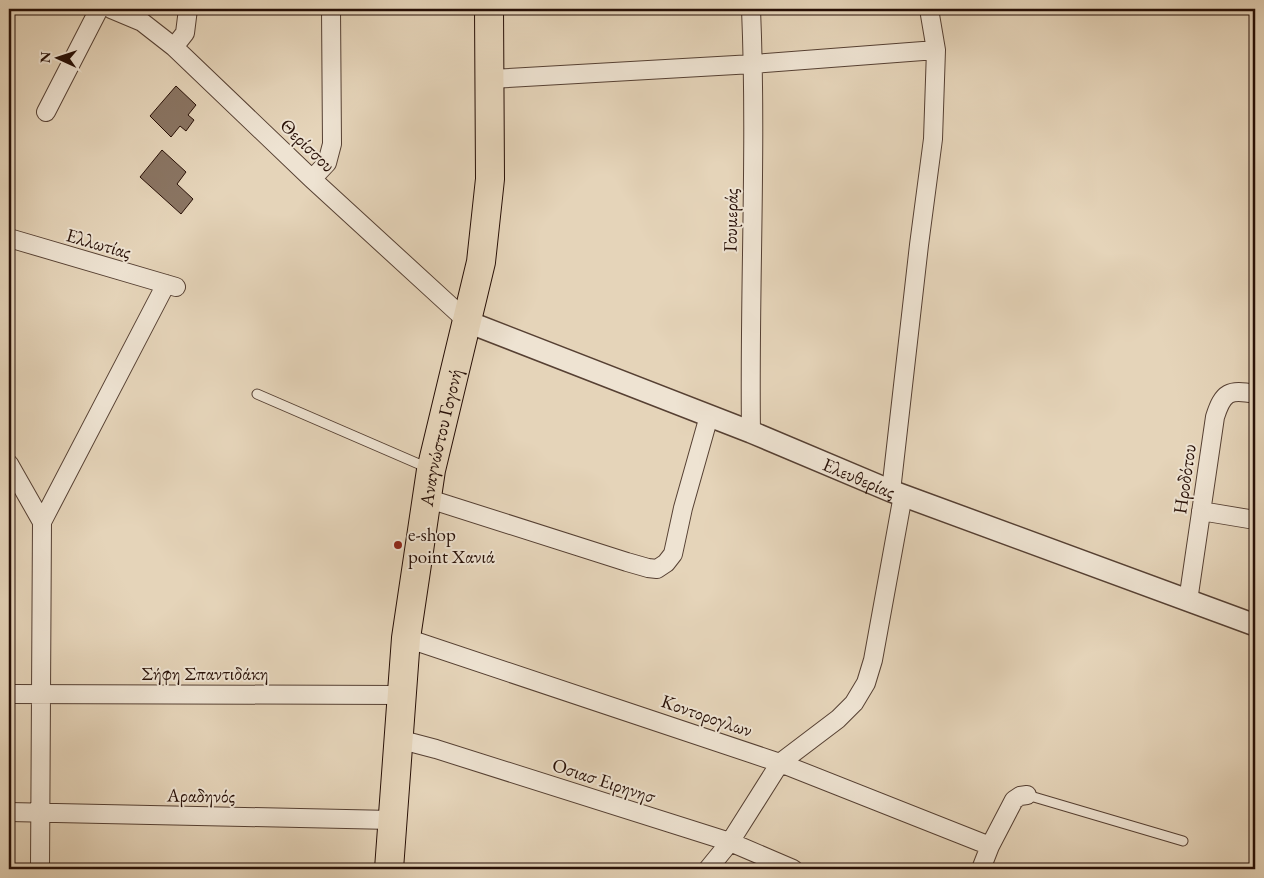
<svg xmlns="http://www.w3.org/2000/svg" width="1264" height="878" viewBox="0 0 1264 878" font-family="'EB Garamond',serif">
<rect width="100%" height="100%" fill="#e5d4b9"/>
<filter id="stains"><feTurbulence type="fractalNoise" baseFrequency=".004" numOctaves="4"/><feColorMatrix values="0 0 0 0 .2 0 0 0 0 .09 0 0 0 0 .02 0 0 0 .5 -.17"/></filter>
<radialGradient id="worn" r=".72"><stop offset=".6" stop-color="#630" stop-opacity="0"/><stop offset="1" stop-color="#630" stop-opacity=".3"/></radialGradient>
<path fill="#8a7563" stroke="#270f06" d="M133 9H170L169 12 146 13Z
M176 86 196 105 188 115 194 120 186 131 180 126 171 137 150 116Z
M162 150 186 172 177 184 193 199 181 214 140 177Z"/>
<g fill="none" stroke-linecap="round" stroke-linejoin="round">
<defs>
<path id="service" d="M257 394 428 468
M1027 795 1183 841"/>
<path id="minor" d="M111 9 142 22 174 47 312 179 468 322
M174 47 185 33 188 9
M491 79 753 64 936 50
M46 112 99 9
M312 179 327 163 332 144 331 9
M9 238 176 287
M751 432C749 291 757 149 751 9
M9 464 42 522
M891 491 919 245 933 139 936 50 929 9
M426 498 627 562 648 568 657 569 666 563 673 554 683 508 709 416
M1201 511 1255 520
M1188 601 1215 417C1223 392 1229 389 1255 394
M406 638 780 763 990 846
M9 694 402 695
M398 739 436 749 730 842 793 869
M9 812 392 820
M40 869 42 522 166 284
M708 869 730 842 780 763 838 719 854 703 866 683 873 660 903 495
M981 869 990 846 1014 800 1020 796 1027 795"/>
<g id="tertiary">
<path id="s1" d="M468 322 751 432 891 491 1255 625"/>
</g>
<g id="primary">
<path id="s2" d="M389 869 406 638 431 470 481 262 490 179 489 9"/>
</g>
</defs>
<use href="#service" stroke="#564033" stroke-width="11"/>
<use href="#minor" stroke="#564033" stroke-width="20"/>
<use href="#tertiary" stroke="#564033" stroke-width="24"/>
<use href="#primary" stroke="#270f06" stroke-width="30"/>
<use href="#service" stroke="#eee3d2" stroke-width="9"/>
<use href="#minor" stroke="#eee3d2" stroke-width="18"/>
<use href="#tertiary" stroke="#eee3d2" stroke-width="21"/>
<use href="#primary" stroke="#e5d4b9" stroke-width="28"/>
</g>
<circle fill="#8f2418" stroke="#eee3d2" stroke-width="2" cx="398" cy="545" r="5"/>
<g text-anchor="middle" stroke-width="4" stroke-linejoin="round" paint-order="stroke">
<g font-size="19" fill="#270f06" stroke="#eee3d2">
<text transform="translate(308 145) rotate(44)" y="7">Θερίσσου</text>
<text transform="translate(730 220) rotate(-89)" y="7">Γουμεράς</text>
<text transform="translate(99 243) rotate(16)" y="7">Ελλωτίας</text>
<text dy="7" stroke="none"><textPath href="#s2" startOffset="435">Αναγνώστου Γογονή</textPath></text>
<text dy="7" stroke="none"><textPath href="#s1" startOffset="421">Ελευθερίας</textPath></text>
<text transform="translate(1184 479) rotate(-82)" y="7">Ηροδότου</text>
<text x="205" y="680">Σήφη Σπαντιδάκη</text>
<text transform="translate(707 715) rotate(19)" y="7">Κοντορογλων</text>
<text transform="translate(604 780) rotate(18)" y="7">Οσιασ Ειρηνησ</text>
<text transform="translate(201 795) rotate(1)" y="7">Αραδηνός</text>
</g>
<g font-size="19" fill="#270f06" stroke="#eee3d2" text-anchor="start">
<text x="408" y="541">e-shop<tspan x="408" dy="22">point Χανιά</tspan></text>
</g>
</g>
<rect width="1264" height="878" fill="none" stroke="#e5d4b9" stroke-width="30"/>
<rect x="10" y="10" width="1244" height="858" fill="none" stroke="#270f06" stroke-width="2.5"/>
<rect x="15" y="15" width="1234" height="848" fill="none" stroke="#270f06"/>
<g transform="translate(58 58) rotate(273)" stroke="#eee3d2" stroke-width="4" paint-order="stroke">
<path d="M0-4L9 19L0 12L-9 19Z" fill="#270f06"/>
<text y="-8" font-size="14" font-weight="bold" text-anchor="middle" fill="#270f06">N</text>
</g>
<rect width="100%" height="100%" filter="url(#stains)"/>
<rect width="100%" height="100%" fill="url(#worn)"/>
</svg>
